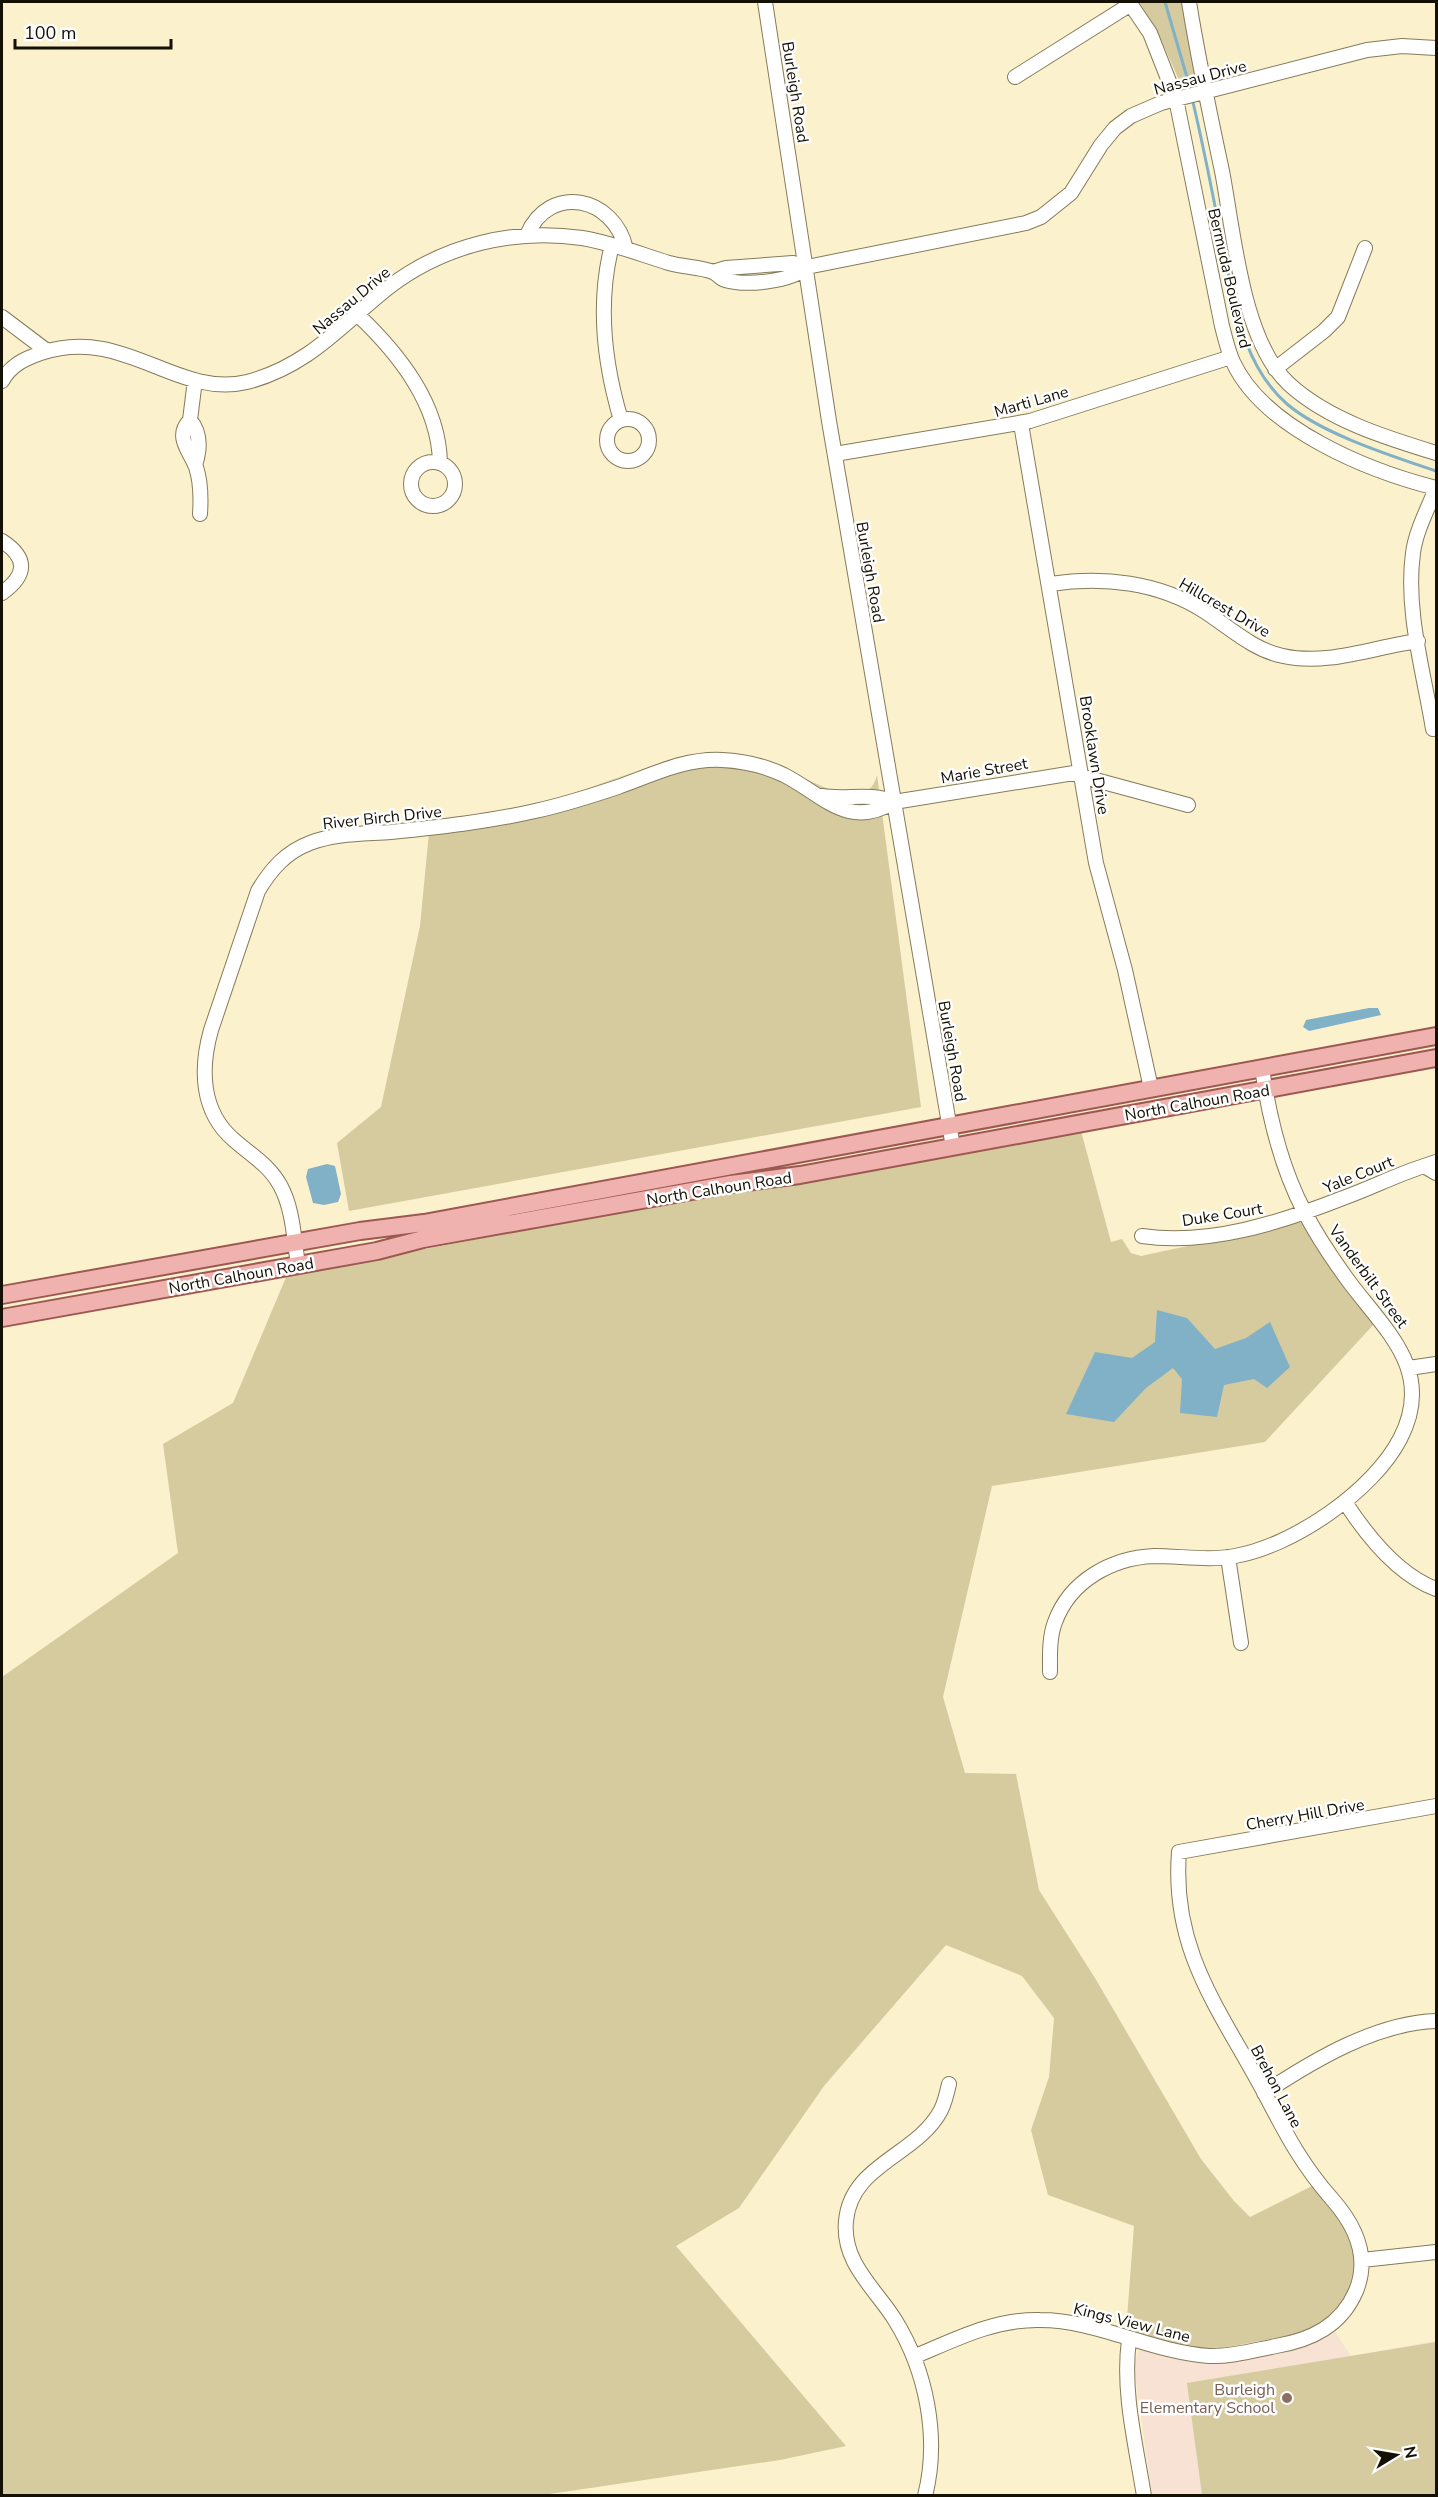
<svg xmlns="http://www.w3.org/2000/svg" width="1438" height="2497" viewBox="0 0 1438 2497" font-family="'Nunito Sans',sans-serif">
<rect width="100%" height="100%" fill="#fbf1cc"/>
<path fill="#f7e2d4" d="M1335 2332 1351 2356 1436 2341V2495H1152L1134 2366 1139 2350 1145 2349 1207 2361 1308 2344 1323 2340Z"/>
<path fill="#d6ca9f" d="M1139 2H1186L1201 84 1183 89 1158 33Z
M696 754C719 753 742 754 765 760 789 766 866 823 877 775L921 1107 349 1211 337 1143 381 1107 420 926 430 822 484 815 557 799 677 757Z
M1081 1131 1111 1242 1122 1239 1131 1253 1141 1256 1299 1222 1303 1223 1376 1322 1265 1442 992 1486 943 1697 965 1773 1016 1774 1039 1890 1095 1978 1201 2159 1234 2201 1250 2217 1314 2185 1346 2224 1358 2261 1353 2289 1328 2323 1300 2334 1216 2349 1186 2346 1126 2331 1134 2226 1048 2195 1031 2130 1049 2077 1054 2018 1022 1976 946 1945 824 2086 739 2208 676 2246 846 2446 780 2460 543 2495H2V1677L178 1553 163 1444 233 1403 287 1275 733 1191Z
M1436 2342V2495H1202L1187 2383Z"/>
<path fill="#80b1c6" d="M1369 1008H1378L1381 1015 1309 1031 1303 1027 1306 1020Z
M327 1164 335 1166 341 1194 338 1202 324 1205 313 1203 306 1177 308 1169Z
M1157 1310 1187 1318 1215 1349 1246 1338 1270 1322 1290 1367 1267 1388 1254 1379 1224 1385 1217 1417 1180 1413 1182 1379 1173 1368 1146 1388 1114 1422 1066 1414 1095 1352 1132 1358 1155 1342Z"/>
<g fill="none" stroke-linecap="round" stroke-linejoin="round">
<path stroke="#80b1c6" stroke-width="3" d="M1165 2 1191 91
M1192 98C1203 144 1212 190 1221 237 1234 295 1239 362 1287 404 1322 434 1392 456 1436 471"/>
<defs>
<path id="minor" d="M765 2 829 421 953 1147
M1129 2 1150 33 1176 99 1222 326C1225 338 1228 351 1233 362 1264 429 1369 471 1436 488 1428 509 1416 530 1413 553 1405 610 1424 673 1433 729
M1189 2C1198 58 1210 115 1222 171 1234 233 1242 341 1289 384 1328 420 1387 438 1436 453
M1015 77 1131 4
M527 235C549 183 614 196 626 249
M612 245C597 303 604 363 621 420
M713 272 726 268 793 263 807 267 1026 223 1041 217 1071 193 1101 145 1115 128 1131 116 1161 103 1367 50 1402 46 1436 48
M358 315C399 354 439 404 440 463
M2 317 47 351
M1275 369 1324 331 1338 317 1365 248
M195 380 190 420C201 433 200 450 195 465
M2 381C11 365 24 359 41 353 124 325 176 399 247 382 309 366 342 324 389 287 444 245 514 228 582 238 612 243 640 254 669 263 683 267 701 267 713 272 718 274 720 279 725 280 746 286 791 282 807 267
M607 440a21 21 0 1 1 42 0a21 21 0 1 1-42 0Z
M190 420C174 437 190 451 196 467 201 482 201 499 200 514
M1021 424 1096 863 1125 970 1151 1088
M835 454 1030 421 1231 357
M411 484a22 22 0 1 1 44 0a22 22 0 1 1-44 0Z
M2 541C28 558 27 575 2 593
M1050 584C1103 576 1158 582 1204 611 1229 627 1253 650 1283 656 1327 666 1374 647 1418 641
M1081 776 1188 805
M822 796C846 800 871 792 894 802
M1436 1162 1424 1166 1436 1173
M1142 1236C1209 1246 1282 1222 1343 1198 1371 1188 1396 1175 1424 1166
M298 1265C294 1239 293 1208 280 1185 269 1165 251 1155 234 1140 201 1112 200 1069 211 1030L258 891C271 869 286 852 310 843 335 833 364 834 391 832 439 827 487 822 535 811 563 805 591 796 618 787 652 775 685 758 722 760 743 761 765 766 784 775 823 795 848 830 894 802L1080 772
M1409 1368 1436 1364
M1345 1502C1367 1536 1398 1575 1436 1589
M1228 1557 1241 1643
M1050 1672C1050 1656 1049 1638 1055 1622 1070 1581 1111 1558 1154 1556 1181 1556 1208 1561 1235 1556 1293 1546 1373 1491 1400 1439 1435 1372 1387 1332 1350 1283 1333 1260 1317 1236 1304 1211 1281 1167 1269 1117 1262 1068
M1264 2093C1314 2060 1376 2023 1436 2021
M1362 2260 1436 2252
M1129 2340C1122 2392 1136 2445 1144 2496
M916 2356C956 2339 995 2319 1040 2320 1097 2320 1151 2352 1209 2356 1231 2357 1255 2350 1276 2346 1311 2340 1341 2326 1356 2291 1370 2257 1355 2225 1332 2199 1302 2165 1286 2134 1265 2094 1221 2011 1171 1952 1179 1852L1436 1806
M925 2496C940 2437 926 2370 895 2320 875 2288 842 2263 846 2221 851 2164 917 2156 941 2110 945 2102 947 2093 949 2084"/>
<path id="major" d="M2 1295 360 1231 424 1223 1436 1036
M2 1318 377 1251 423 1239 731 1184 800 1175 1436 1058"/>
</defs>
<use href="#minor" stroke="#857b5a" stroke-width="16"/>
<use href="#major" stroke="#9c5851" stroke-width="20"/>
<use href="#minor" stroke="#fff" stroke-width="14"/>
<use href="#major" stroke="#efb2af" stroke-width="16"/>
</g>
<circle fill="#8d6e63" stroke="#fefefe" stroke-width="2" cx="1287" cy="2398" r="6"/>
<g text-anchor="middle" stroke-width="5" stroke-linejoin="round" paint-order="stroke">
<g font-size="16" fill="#141004" stroke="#fefefe">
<text transform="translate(1200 77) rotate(-15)" y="6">Nassau Drive</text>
<text transform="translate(796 92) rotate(81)" y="6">Burleigh Road</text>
<text transform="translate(1230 278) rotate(77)" y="6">Bermuda Boulevard</text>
<text transform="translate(351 300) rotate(-40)" y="6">Nassau Drive</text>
<text transform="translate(1031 401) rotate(-16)" y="6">Marti Lane</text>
<text transform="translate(871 572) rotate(80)" y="6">Burleigh Road</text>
<text transform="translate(1225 607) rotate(30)" y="6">Hillcrest Drive</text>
<text transform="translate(1095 755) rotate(81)" y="6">Brooklawn Drive</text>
<text transform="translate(984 770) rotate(-10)" y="6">Marie Street</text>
<text transform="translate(382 817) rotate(-6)" y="6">River Birch Drive</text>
<text transform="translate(953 1051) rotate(80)" y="6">Burleigh Road</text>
<text transform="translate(1197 1102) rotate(-10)" y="6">North Calhoun Road</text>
<text transform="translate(1358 1174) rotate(-22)" y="6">Yale Court</text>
<text transform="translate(719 1188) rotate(-9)" y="6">North Calhoun Road</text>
<text transform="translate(1222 1214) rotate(-9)" y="6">Duke Court</text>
<text transform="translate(241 1275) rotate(-10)" y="6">North Calhoun Road</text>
<text transform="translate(1369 1276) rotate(54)" y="6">Vanderbilt Street</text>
<text transform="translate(1305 1814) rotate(-10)" y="6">Cherry Hill Drive</text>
<text transform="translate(1277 2086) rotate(62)" y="6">Brehon Lane</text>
<text transform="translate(1132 2322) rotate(14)" y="6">Kings View Lane</text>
</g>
<g font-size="16" fill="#785e54" stroke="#fefefe" text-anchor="end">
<text x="1275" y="2395">Burleigh<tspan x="1275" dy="18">Elementary School</tspan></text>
</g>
</g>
<rect width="1438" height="2497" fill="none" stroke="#141004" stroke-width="6"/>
<g transform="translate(1396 2455) rotate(79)" stroke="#fefefe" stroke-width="4.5" paint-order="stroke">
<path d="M0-4.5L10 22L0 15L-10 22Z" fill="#141004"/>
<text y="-9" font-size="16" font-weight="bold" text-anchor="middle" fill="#141004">N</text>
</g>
<path d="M15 39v9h156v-9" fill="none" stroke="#141004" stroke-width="3"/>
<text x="24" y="39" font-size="18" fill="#141004" stroke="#fefefe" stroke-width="4.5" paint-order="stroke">100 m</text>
</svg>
